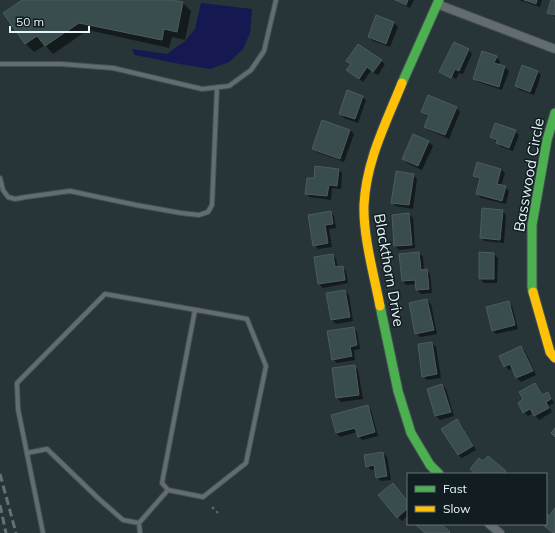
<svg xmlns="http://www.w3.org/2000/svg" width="555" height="533" viewBox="0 0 555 533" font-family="Mulish,sans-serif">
<rect width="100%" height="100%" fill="#273438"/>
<path fill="#151851" d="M201 3 252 9 250 33 243 49 229 62 210 69 180 64 135 55 132 49 167 54 185 41 195 29Z"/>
<path fill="#0007" d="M24 0H167L183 3 191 11 185 40 172 37 169 48 88 30 53 54 45 45 34 52 26 44 4 13Z
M394 0H414L410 8Z
M519 0H542L540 7Z
M552 0H555V17L548 12Z
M377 17 394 23 398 27 390 47 373 41 369 37Z
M454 43 469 50 472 54 463 74 459 73 455 81 444 75 455 81 456 79 444 73V75L440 72Z
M496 57 500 61 499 65 505 67 509 71 502 90 478 82 474 79Z
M347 61H381L385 64 378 75 371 71 363 82 348 70 351 65Z
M537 71 541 75 534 95 520 90 516 86Z
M362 97 366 100 358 123 344 118 340 114Z
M429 97 457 108 460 112 449 139 429 130 425 126 429 117 423 112Z
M322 121 350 130 354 134 344 162 317 152 313 148Z
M515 131 519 135 513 151 501 147 497 142 491 137Z
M414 135 429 142 433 146 422 170 407 163 403 159Z
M478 163 501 169 505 173 501 186 505 187 509 191 506 204 481 198 477 194 481 181 475 176Z
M338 169 342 173 341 189 332 188 331 200 310 197 306 194 315 180Z
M413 175 417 179 413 209 396 206 392 202Z
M502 211 506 215 504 243 485 241 481 238Z
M330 212 334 216 336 228 329 229 332 247 318 249 314 245Z
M409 214 413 218 415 248 399 250 395 246Z
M419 253 423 257 424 270H426L430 274 432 293 421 294 417 290 416 284 406 285 403 281Z
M494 254 498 258 497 283H484L480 279Z
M333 255 336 259 338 268 342 267 346 271 348 283 323 288 319 284Z
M345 291 349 295 353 321 336 324 332 320Z
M427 300 431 304 437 334 420 337 416 333Z
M508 303 512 306 518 329 496 334 493 331Z
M353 328 357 332 360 349 354 350 355 360 337 363 333 359Z
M432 343 436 347 441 378 427 380 423 376Z
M521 347 525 351 536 375 521 382 517 378 513 368 509 370 505 366Z
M355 366 358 370 363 399 341 402 337 398Z
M535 384 543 396 548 393 554 403 549 406 552 412 539 420 533 413 528 416 524 412 519 403 524 400Z
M442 385 446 389 454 416 440 420 436 416 428 389Z
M367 406 371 410 378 436 362 440 358 436 357 432 340 437 336 433Z
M457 421 461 424 476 450 462 458 458 455Z
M383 453 387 457 391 480 381 481 377 477 376 469 371 470 367 466Z
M408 502V515L402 521 398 517Z"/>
<path fill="#394d4f" stroke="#4f5b5d" d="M22 0H172L183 2 177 32 164 29 162 40 79 23 45 46 37 36 25 44 3 13Z
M395 0H408L406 5Z
M524 0H537L536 4Z
M551 0H555V15L547 13Z
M376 15 394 22 386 44 368 37Z
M454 42 469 49 459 71 455 69 451 78 439 72Z
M358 44 382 60 373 72 367 67 359 79 346 70 351 64 346 61Z
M482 51 497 56 494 63 505 66 499 87 473 79Z
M522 65 538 71 530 92 515 86Z
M347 90 363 96 355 119 339 114Z
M428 95 457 107 445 135 424 127 429 115 421 112Z
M322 120 350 130 340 159 312 149Z
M495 123 516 130 509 148 496 143 497 140 490 137Z
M413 134 429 141 418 166 402 159Z
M477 162 501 169 497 184 506 186 502 201 476 194 480 178 473 176Z
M315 166 339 169 337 186 329 185 327 196 305 194 307 178H314Z
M396 171 414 174 409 205 391 203Z
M482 208 503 210 500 240 480 238Z
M331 211 333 224 325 225 328 243 313 246 308 215Z
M409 213 412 245 394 246 392 215Z
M419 252 421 270 427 269 429 289 416 290 415 280 402 281 399 254Z
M479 252 494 253V279H479Z
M333 254 335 267 343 266 345 280 318 284 314 257Z
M345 290 350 317 331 320 326 293Z
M427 299 434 330 415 334 409 303Z
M509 301 515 325 492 331 486 307Z
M354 327 357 345 350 347 352 356 332 360 327 331Z
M432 342 437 374 422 377 418 344Z
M521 346 533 371 516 378 510 364 504 367 499 356Z
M355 365 359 395 336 398 332 368Z
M535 383 542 395 548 392 551 399 546 402 549 408 534 416 530 409 523 413 518 403 523 399 519 392Z
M442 384 451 412 435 416 427 389Z
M368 405 375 432 358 437 355 428 336 433 331 415Z
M457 419 473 446 458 455 441 429Z
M555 428V437L551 433Z
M383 452 387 476 376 478 374 465 366 467 364 455Z
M488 456 506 471 504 474H476L470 469 479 458 483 461Z
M393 483 408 502V508L397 518 378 495Z
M555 508V533H553L542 524H546V514L549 516Z
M415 524H441L450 532 449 533H425Z"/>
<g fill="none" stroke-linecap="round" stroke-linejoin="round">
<defs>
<path id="lane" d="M0 64H61L113 68 202 89 229 86 251 70 264 51 276 0
M0 178 3 190 8 197 15 199 26 197 70 191 136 205 181 213 199 215 208 212 212 205 217 87
M27 453 47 449 99 499 123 520 139 523
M43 533 18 409 17 383 105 294 242 318 247 319 266 366 246 463 203 497 168 490 162 483 195 310
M140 533 139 523 168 490"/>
<path id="street" d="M437 4 555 49
M489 524 500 533"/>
<path id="fast" d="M402 83 439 0
M533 292 532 287V225L547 140 555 113
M380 306 398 391 411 433 430 465 439 474"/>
<path id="slow" d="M533 292 550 352 555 358
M380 306C374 275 363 236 364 205 366 161 386 123 402 83"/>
</defs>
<use href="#lane" stroke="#434f53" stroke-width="6"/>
<use href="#street" stroke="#434f53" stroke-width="10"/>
<use href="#fast" stroke="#434f53" stroke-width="11"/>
<use href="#slow" stroke="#434f53" stroke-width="11"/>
<path stroke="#5f696c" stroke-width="2" stroke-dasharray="3 3" stroke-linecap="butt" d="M212 507 218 513"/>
<use href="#lane" stroke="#636d70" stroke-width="4"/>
<use href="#street" stroke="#636d70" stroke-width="8"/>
<use href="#fast" stroke="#4caf50" stroke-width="9"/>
<use href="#slow" stroke="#ffc107" stroke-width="9"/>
<path stroke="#677074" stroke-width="3" stroke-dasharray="8 4" stroke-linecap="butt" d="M0 474 16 533
M0 505 6 533"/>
</g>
<g text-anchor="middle" stroke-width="3" stroke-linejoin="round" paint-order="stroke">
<g font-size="15" fill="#e6f5fa" stroke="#121d21">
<text transform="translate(529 175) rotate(-80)" y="5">Basswood Circle</text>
<text transform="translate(389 270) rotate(80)" y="5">Blackthorn Drive</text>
</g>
</g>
<rect x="407" y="473" width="140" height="52" fill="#121d21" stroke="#677378"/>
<rect x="415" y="486" width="20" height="6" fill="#4caf50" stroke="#677378"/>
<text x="443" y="493" font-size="12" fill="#e6f5fa">Fast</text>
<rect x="415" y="506" width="20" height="6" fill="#ffc107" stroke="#677378"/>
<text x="443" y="513" font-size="12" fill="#e6f5fa">Slow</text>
<path d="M10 26v6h79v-6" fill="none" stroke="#e6f5fa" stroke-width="2"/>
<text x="16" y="26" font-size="12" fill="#e6f5fa" stroke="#121d21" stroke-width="3" paint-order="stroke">50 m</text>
</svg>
